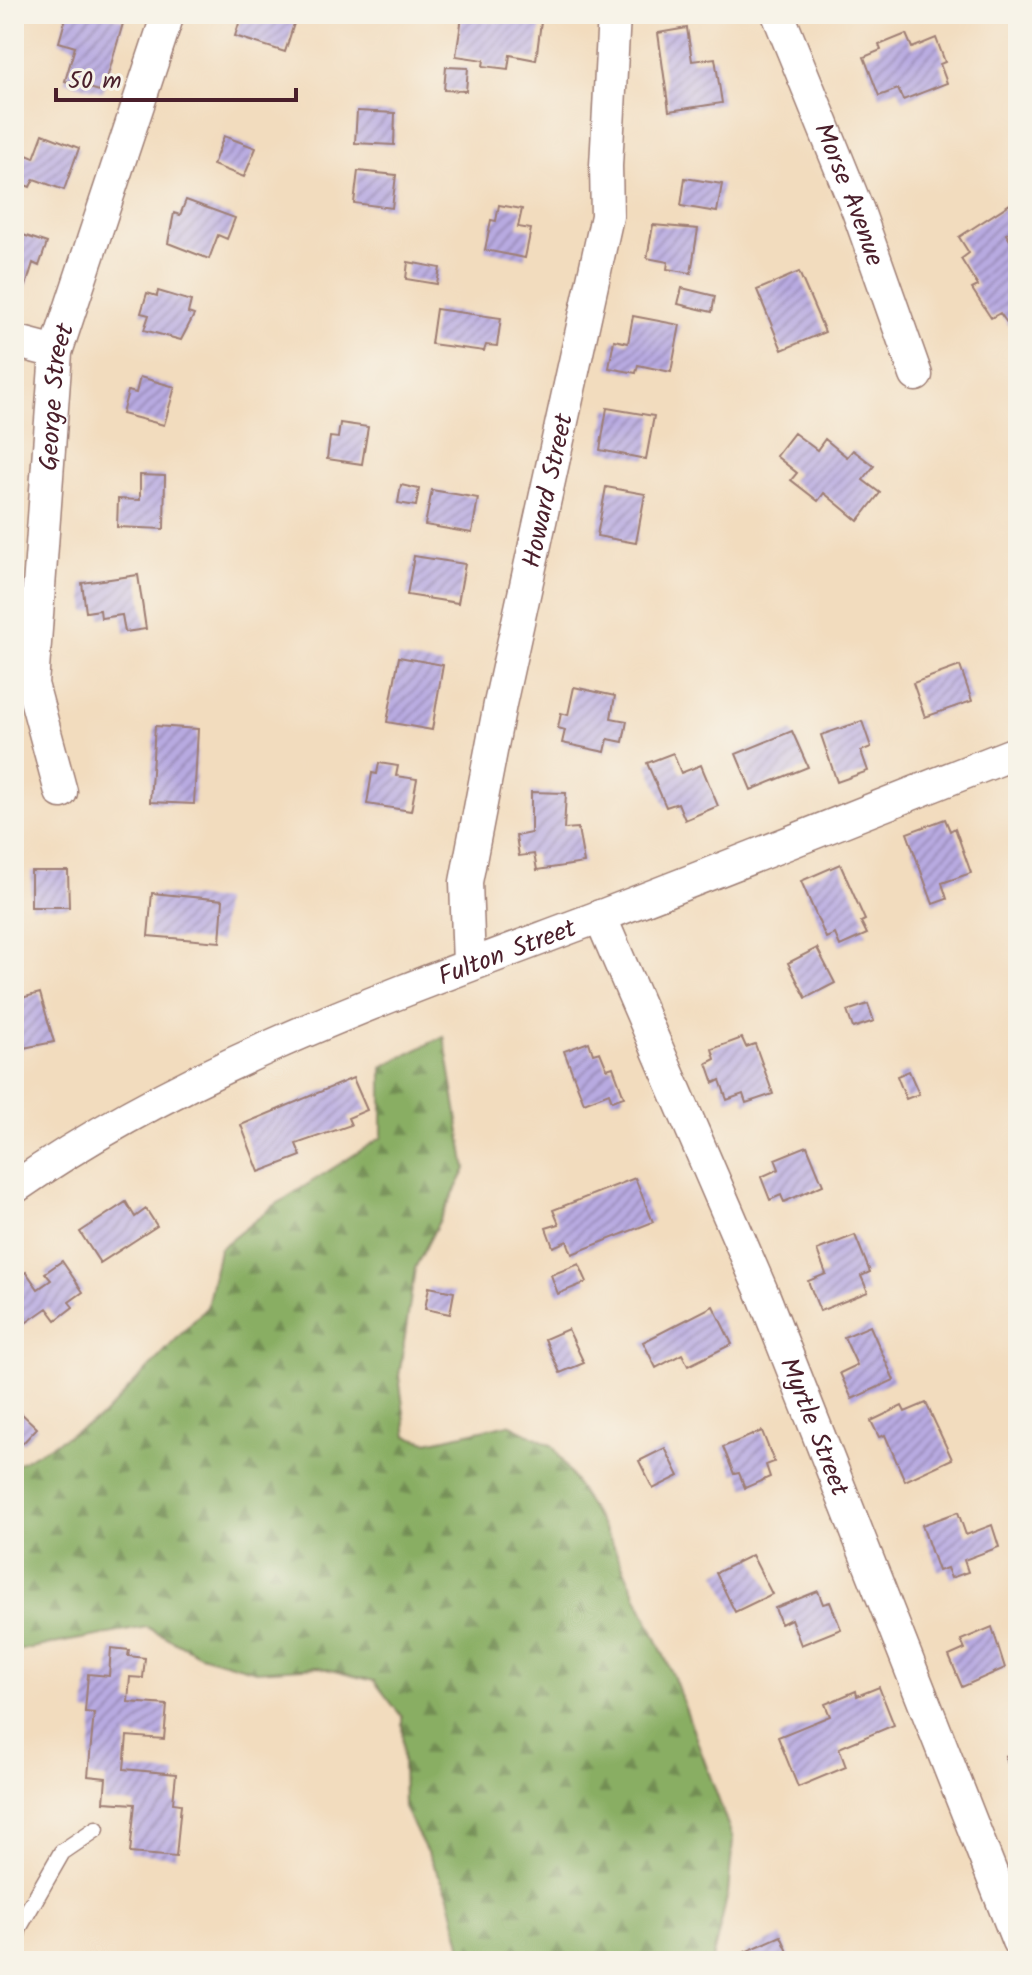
<svg xmlns="http://www.w3.org/2000/svg" width="1032" height="1975" viewBox="0 0 1032 1975" font-family="Kalam,sans-serif">
<defs>
<pattern id="forest-firs" width="22" height="20" patternUnits="userSpaceOnUse" patternTransform="scale(2)"><rect width="22" height="20" fill="#89ae64"/><path d="M5 1l3.5 6h-7zM16 11l3.5 6h-7z" fill="#728d53"/></pattern>
<pattern id="building-hatch" width="6" height="6" patternUnits="userSpaceOnUse" patternTransform="scale(2)"><rect width="6" height="6" fill="#b8aae1"/><path d="M-1 1l2-2M0 6l6-6M5 7l2-2" fill="none" stroke="#988ab7"/></pattern>
</defs>
<rect width="100%" height="100%" fill="#f7f3e8"/>
<filter id="ink" filterUnits="userSpaceOnUse"><feTurbulence type="fractalNoise" baseFrequency=".0125" numOctaves="2"/><feDisplacementMap in="SourceGraphic" scale="16" xChannelSelector="R" yChannelSelector="G"/><feConvolveMatrix kernelMatrix="1 2 1 2 8 2 1 2 1" color-interpolation-filters="sRGB"/></filter>
<filter id="wash" filterUnits="userSpaceOnUse"><feTurbulence type="fractalNoise" baseFrequency=".006" numOctaves="4" result="noise"/><feDisplacementMap in="SourceGraphic" scale="32" xChannelSelector="R" yChannelSelector="G"/><feGaussianBlur stdDeviation="1.8" result="paint"/><feColorMatrix in="noise" values="0 0 0 0 0 0 0 0 0 0 0 0 0 0 0 0 0 1.4 0 .05"/><feComposite in="paint" operator="in"/></filter>
<g filter="url(#wash)">
<rect width="100%" height="100%" fill="#f2dcbe"/>
<path fill="url(#forest-firs)" stroke="#6a6648" stroke-width="2" d="M444 1036 466 1169 415 1268 399 1376 407 1436 427 1442 509 1424 553 1446 612 1543 673 1675 733 1839 728 1893 712 1961H465L449 1895 404 1808 402 1717 374 1681 318 1667 256 1671 200 1655 147 1627 14 1651V1466L103 1416 207 1307 219 1249 272 1207 382 1137V1067Z"/>
<g id="blocks">
<path fill="url(#building-hatch)" d="M67 14H105L124 20 103 92 65 81 75 47 59 42Z
M242 14H297L285 52 235 36Z
M498 16 541 22 536 60 510 55 508 69 483 66 484 60 456 56 462 17 497 22Z
M687 28 692 61 715 58 722 103 669 111 658 33Z
M906 34 912 48 936 38 945 62 940 64 947 83 903 100 898 89 879 96 864 57 881 50 879 45Z
M446 67 468 68 466 91 444 90Z
M357 111 395 113 394 145 355 143Z
M43 134 79 148 64 190 34 179 30 187 14 181V150L34 158Z
M224 136 256 148 244 177 213 165Z
M358 171 396 175 392 208 354 203Z
M685 178 722 184 717 212 681 206Z
M186 200 235 218 227 239 218 235 209 259 168 243 174 213 180 215Z
M1010 204 1018 217V227L1006 234 1018 253V322L1010 327 1000 313 991 318 972 289 978 286 961 259 969 253 959 237Z
M499 205 522 209 518 227 531 229 525 258 485 250 491 220 496 221Z
M653 225 698 229 691 273 667 269 668 262 647 258Z
M14 232 47 243 39 266 33 263 26 286 14 281Z
M408 262 440 268 437 284 406 279Z
M799 272 825 332 782 350 757 290Z
M682 288 715 296 712 312 678 304Z
M158 291 191 301 188 313 194 315 181 340 144 330 149 315 141 313 147 293 157 296Z
M436 309 501 318 497 346 486 345 484 351 431 344Z
M633 316 680 325 671 372 638 365 636 373 609 368 614 340 628 343Z
M140 377 175 387 164 425 122 414 128 391 136 393Z
M607 408 654 416 646 459 600 450Z
M340 423 368 427 362 464 327 459 330 437 338 438Z
M794 433 817 450 825 439 847 457 853 450 874 466 863 480 880 493 858 521 824 493 818 501 791 480 797 473 776 456Z
M140 475 165 476 164 529 117 527 118 499 140 500Z
M401 485 419 489 416 506 398 503Z
M606 487 645 494 636 543 597 536Z
M432 490 478 498 472 533 425 525Z
M414 556 465 564 458 603 407 595Z
M138 575 146 629 125 632 122 615 101 618 100 610 86 612 82 583Z
M399 657 443 665 432 730 387 722Z
M960 666 972 701 925 717 913 683Z
M574 687 615 696 611 718 627 721 623 742 608 739 605 752 562 743 565 730 558 728 561 713 568 715Z
M862 721 871 747 861 751 868 771 837 782 821 735Z
M155 726 198 729 194 804 150 802Z
M792 731 808 767 751 790 736 754Z
M673 753 681 773 701 765 718 806 685 820 678 803 666 807 647 763Z
M379 763 398 766 396 776 417 779 411 811 367 804 372 773 377 774Z
M531 792 566 793 564 829 578 828 584 863 537 870 534 854 519 856 516 836 531 833Z
M945 819 950 831 955 828 971 873 942 883 947 899 933 904 907 833Z
M840 864 865 920 861 922 867 934 840 946 835 934 826 938 801 881Z
M31 871H68L69 907H31Z
M152 893 223 900 220 942 148 936Z
M817 948 835 983 806 998 788 963Z
M40 993 54 1042 18 1049 14 1034V1000Z
M868 1004 874 1021 853 1028 847 1011Z
M742 1038 746 1047 755 1044 773 1094 746 1103 743 1094 727 1100 720 1080 714 1083 707 1063 715 1059 712 1049Z
M589 1042 593 1054 600 1052 607 1069 613 1067 624 1097 612 1101 609 1093 584 1103 564 1051Z
M909 1071 919 1094 906 1099 897 1076Z
M353 1078 367 1110 348 1118 351 1125 296 1144 301 1156 259 1172 241 1125Z
M807 1146 823 1185 784 1202 781 1195 770 1200 761 1177 779 1169 775 1159Z
M635 1178 653 1222 572 1254 567 1241 553 1247 546 1228 559 1224 553 1210Z
M126 1202 135 1217 146 1209 157 1226 100 1263 80 1232Z
M855 1235 870 1272 861 1276 868 1292 820 1311 808 1281 826 1274 817 1250Z
M62 1261 83 1292 69 1302 73 1307 56 1320 47 1308 14 1331V1281L26 1272 38 1289 51 1280 45 1273Z
M579 1264 587 1282 558 1294 551 1275Z
M429 1287 454 1292 450 1314 425 1309Z
M713 1306 732 1344 688 1366 682 1354 656 1368 643 1342Z
M870 1326 894 1380 852 1399 840 1373 857 1365 844 1337Z
M568 1329 584 1363 560 1373 545 1339Z
M926 1403 952 1459 905 1481 885 1435 879 1437 871 1421 902 1406 905 1412Z
M19 1411 37 1428 23 1443 14 1434V1416Z
M762 1431 774 1462 766 1465 770 1477 745 1488 739 1473 734 1474 723 1447Z
M665 1448 679 1476 653 1489 639 1461Z
M958 1512 966 1535 992 1525 999 1547 964 1560 968 1572 951 1578 947 1568 938 1571 922 1525Z
M752 1555 772 1594 735 1612 716 1573Z
M818 1591 823 1604 830 1602 841 1629 801 1645 791 1619 781 1624 775 1608Z
M992 1627 1005 1668 962 1687 949 1656 965 1649 961 1640Z
M111 1648 129 1650 128 1656 145 1658 143 1678 130 1677 128 1702 167 1705 164 1739 127 1736 124 1769 176 1774 173 1803 181 1804 176 1857 130 1853 135 1804 104 1802 106 1778 88 1776 94 1713 85 1712 88 1674 109 1676Z
M879 1687 894 1725 839 1748 846 1767 798 1787 778 1737 830 1716 825 1704 856 1691 857 1696Z
M1018 1752V1791L1005 1756Z
M781 1936 792 1961H749L745 1952Z"/>
</g>
</g>
<g filter="url(#ink)">
<use href="#blocks" fill-opacity="0" stroke="#9e7e74" stroke-width="2"/>
<g fill="none" stroke-linecap="round" stroke-linejoin="round">
<defs>
<path id="lane" d="M14 1945 19 1927 62 1852 96 1829"/>
<g id="street">
<path id="s1" d="M778 14 858 211 916 375"/>
<path d="M14 341 56 352"/>
<path id="s2" d="M61 792 32 684 56 352 168 14"/>
<path id="s3" d="M600 916 765 1299 1018 1941"/>
<path id="s4" d="M469 964 466 882 500 704 607 216 606 166 614 14"/>
<path id="s5" d="M14 1188C191 1064 400 992 601 916 740 863 879 806 1018 752"/>
</g>
</defs>
<use href="#lane" stroke="#9e7e74" stroke-width="19"/>
<use href="#street" stroke="#9e7e74" stroke-width="35"/>
<use href="#lane" stroke="#fff" stroke-width="16"/>
<use href="#street" stroke="#fff" stroke-width="32"/>
</g>
</g>
<g text-anchor="middle" stroke-width="8" stroke-linejoin="round" paint-order="stroke">
<g font-size="26" fill="#4a1f2b" stroke="#f7f3e8">
<text dy="9" stroke="none"><textPath href="#s1" startOffset="194">Morse Avenue</textPath></text>
<text dy="9" stroke="none"><textPath href="#s2" startOffset="400">George Street</textPath></text>
<text dy="9" stroke="none"><textPath href="#s4" startOffset="482">Howard Street</textPath></text>
<text dy="9" stroke="none"><textPath href="#s5" startOffset="548">Fulton Street</textPath></text>
<text dy="9" stroke="none"><textPath href="#s3" startOffset="554">Myrtle Street</textPath></text>
</g>
</g>
<rect width="1032" height="1975" fill="none" stroke="#f7f3e8" stroke-width="48"/>
<path d="M56 88v12h240v-12" fill="none" stroke="#4a1f2b" stroke-width="4"/>
<text x="68" y="88" font-size="24" fill="#4a1f2b" stroke="#f7f3e8" stroke-width="6" paint-order="stroke">50 m</text>
</svg>
